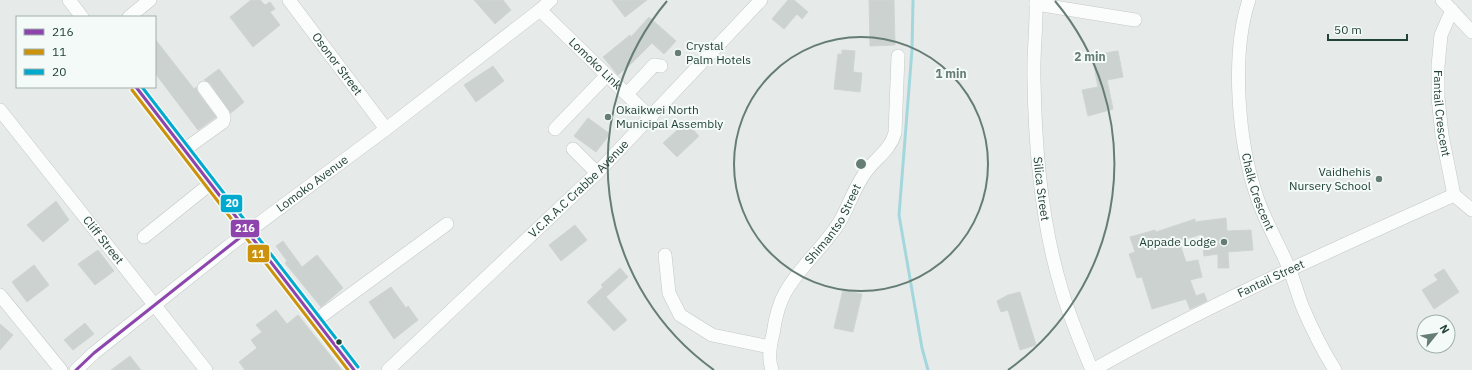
<svg xmlns="http://www.w3.org/2000/svg" width="1472" height="370" viewBox="0 0 1472 370" font-family="'IBM Plex Sans',sans-serif">
<rect width="100%" height="100%" fill="#e6ebe9"/>
<g fill="none" stroke-linecap="round" stroke-linejoin="round">
<path stroke="#a4d7dd" stroke-width="3" d="M913 0 912 50 899 215 922 348 928 370"/>
</g>
<path fill="#ccd2d0" stroke="#ced5d2" d="M251 0H260L265 5 270 2 275 9 270 12 280 25 253 47 230 17Z
M474 0H503L511 10 495 24Z
M612 0H647L625 17Z
M788 0H794L808 12 802 19 797 14 784 29 772 19Z
M869 0H894L895 45 870 46Z
M649 17 676 41 664 54 652 43 629 66 618 75 603 57 630 35 631 37Z
M155 39 194 89 196 87 198 93 216 117 198 130 155 73Z
M842 50 855 51 853 72 862 73 860 92 834 89 838 54H842Z
M1118 51 1123 77 1107 80 1113 109 1088 116 1082 90 1098 87 1092 55Z
M493 66 504 81 476 102 464 85Z
M219 69 244 102 231 113 210 83 204 80Z
M588 118 610 134 596 152 574 136Z
M686 122 699 136 677 157 663 143Z
M56 201 69 220 43 242 27 225Z
M1226 218 1227 231 1251 230 1253 250 1228 252 1229 268H1218V254L1204 256 1202 234 1179 241 1186 262 1198 260 1202 277 1190 280 1196 296 1204 293 1207 301 1190 309 1186 299 1152 309 1142 277 1137 278 1129 254 1135 252 1130 237 1155 230 1156 232 1195 219V222Z
M575 225 587 240 561 261 549 245Z
M283 241 302 267 317 255 343 288 321 307 285 263 287 261 276 246Z
M98 250 114 271 95 285 78 264Z
M34 265 49 285 27 302 12 282Z
M620 268 628 277 606 297 627 320 614 331 587 302 603 287 601 285Z
M1444 269 1459 292 1434 309 1422 290 1438 280 1434 275Z
M391 287 406 308 408 306 418 320 394 339 369 302Z
M843 290 862 294 853 332 834 328Z
M1020 292 1036 345 1020 350 1008 310 1001 312 997 301 1008 295Z
M276 310 287 324 298 315 342 370H245L239 362 257 348 251 340 262 332 256 325Z
M85 323 94 334 73 350 64 340Z
M0 324 13 335 0 350Z
M130 356 141 370H111Z"/>
<g fill="none" stroke-linecap="round" stroke-linejoin="round">
<defs>
<g id="minor">
<path d="M69 0 82 17"/>
<path id="s1" d="M289 0 386 129"/>
<path id="s2" d="M1036 0C1037 26 1033 52 1034 79 1035 150 1041 223 1062 291 1070 318 1081 344 1092 370"/>
<path id="s3" d="M1249 0C1231 54 1238 140 1256 194 1264 221 1280 245 1290 271 1295 283 1298 296 1303 308 1312 329 1323 351 1335 370"/>
<path d="M1442 0 1472 32"/>
<path d="M1036 4 1135 20"/>
<path id="s4" d="M540 10 651 118"/>
<path id="s5" d="M1452 10 1441 35 1438 66V97L1442 135 1454 195 1472 210"/>
<path d="M129 17 150 0"/>
<path d="M136 87 354 370"/>
<path d="M627 94 654 65 661 66"/>
<path id="s6" d="M0 110 206 370"/>
<path d="M555 129 607 75"/>
<path d="M573 149 597 173"/>
<path d="M184 150 223 122 224 118 223 114 204 88"/>
<path d="M144 237 210 184"/>
<path d="M665 255 669 293 680 315 712 335 770 347"/>
<path d="M0 295 61 370"/>
<path d="M316 320 447 224"/>
<path id="s7" d="M76 370 94 353 230 245 386 129 540 10 551 0"/>
<path id="s8" d="M388 370 597 173 761 0"/>
<path id="s9" d="M772 370C768 359 770 345 773 334 775 320 778 305 785 293 799 267 823 248 839 223 848 208 853 191 863 176 873 159 889 153 895 133L898 56"/>
<path id="s10" d="M1093 370C1209 304 1332 250 1454 195"/>
</g>
</defs>
<use href="#minor" stroke="#c3c8c6" stroke-width="14"/>
<use href="#minor" stroke="#fbfcfc" stroke-width="13"/>
<defs>
<path id="bus-1" d="M136 87 354 370
M76 370 94 353 247 232"/>
<path id="bus-2" d="M132 90 348 370"/>
<path id="bus-3" d="M142 87 358 367"/>
</defs>
<use href="#bus-1" stroke="#f4faf7" stroke-width="6"/>
<use href="#bus-2" stroke="#f4faf7" stroke-width="6"/>
<use href="#bus-3" stroke="#f4faf7" stroke-width="6"/>
<use href="#bus-1" stroke="#8e44ad" stroke-width="3"/>
<use href="#bus-2" stroke="#cc920b" stroke-width="3"/>
<use href="#bus-3" stroke="#00a9ce" stroke-width="3"/>
</g>
<g fill="none" stroke="#667d76" stroke-width="2">
<circle cx="861" cy="164" r="127"/>
<path d="M714 370A253 253 0 0 1 667 1M1055 1A253 253 0 0 1 1008 370"/>
</g>
<g fill="#667d76" stroke="#f4faf7" stroke-width="1.5">
<circle cx="678" cy="53" r="4"/>
<circle cx="608" cy="117" r="4"/>
<circle cx="1379" cy="179" r="4"/>
<circle cx="1224" cy="242" r="4"/>
</g>
<circle fill="#214238" stroke="#f4faf7" stroke-width="1.5" cx="339" cy="342" r="3.5"/>
<g text-anchor="middle" stroke-width="4" stroke-linejoin="round" paint-order="stroke">
<g font-size="12" fill="#214238" stroke="#f4faf7" text-anchor="start">
<text x="686" y="50">Crystal<tspan x="686" dy="14">Palm Hotels</tspan></text>
<text x="616" y="114">Okaikwei North<tspan x="616" dy="14">Municipal Assembly</tspan></text>
<text x="1371" y="176" text-anchor="end">Vaidhehis<tspan x="1371" dy="14">Nursery School</tspan></text>
<text x="1216" y="246" text-anchor="end">Appade Lodge</text>
</g>
<g font-size="12" fill="#214238" stroke="#f4faf7">
<text dy="4" stroke="none"><textPath href="#s1" startOffset="80">Osonor Street</textPath></text>
<text dy="4" stroke="none"><textPath href="#s4" startOffset="77">Lomoko Link</textPath></text>
<text dy="4" stroke="none"><textPath href="#s5" startOffset="106">Fantail Crescent</textPath></text>
<text dy="4" stroke="none"><textPath href="#s7" startOffset="301">Lomoko Avenue</textPath></text>
<text dy="4" stroke="none"><textPath href="#s8" startOffset="263">V.C.R.A.C Crabbe Avenue</textPath></text>
<text dy="4" stroke="none"><textPath href="#s2" startOffset="189">Silica Street</textPath></text>
<text dy="4" stroke="none"><textPath href="#s3" startOffset="195">Chalk Crescent</textPath></text>
<text dy="4" stroke="none"><textPath href="#s9" startOffset="164">Shimantso Street</textPath></text>
<text dy="4" stroke="none"><textPath href="#s6" startOffset="166">Cliff Street</textPath></text>
<text dy="4" stroke="none"><textPath href="#s10" startOffset="200">Fantail Street</textPath></text>
</g>
</g>
<circle cx="861" cy="164" r="6" fill="#667d76" stroke="#f4faf7" stroke-width="2"/>
<g font-size="12" text-anchor="middle" font-weight="bold" fill="#667d76" stroke="#f4faf7" stroke-width="4" stroke-linejoin="round" paint-order="stroke">
<text x="1090" y="61">2 min</text>
<text x="951" y="78">1 min</text>
</g>
<g stroke="#f4faf7" stroke-width="1.5">
<rect x="220" y="194" width="23" height="19" rx="4" fill="#00a9ce"/>
<rect x="230" y="219" width="30" height="19" rx="4" fill="#8e44ad"/>
<rect x="247" y="244" width="23" height="19" rx="4" fill="#cc920b"/>
</g>
<g font-size="11" text-anchor="middle" font-weight="bold" fill="#fff">
<text x="232" y="207">20</text>
<text x="245" y="232">216</text>
<text x="258" y="258">11</text>
</g>
<rect x="16" y="16" width="140" height="72" fill="#f4faf7" stroke="#a0b0ab"/>
<rect x="24" y="29" width="20" height="6" fill="#8e44ad" stroke="#a0b0ab"/>
<text x="52" y="36" font-size="12" fill="#214238">216</text>
<rect x="24" y="49" width="20" height="6" fill="#cc920b" stroke="#a0b0ab"/>
<text x="52" y="56" font-size="12" fill="#214238">11</text>
<rect x="24" y="69" width="20" height="6" fill="#00a9ce" stroke="#a0b0ab"/>
<text x="52" y="76" font-size="12" fill="#214238">20</text>
<g transform="translate(1436 334) rotate(60)"><circle r="19" fill="#f4faf7" stroke="#a0b0ab"/>
<path d="M0-3L7 15L0 10L-7 15Z" fill="#667d76"/>
<text y="-6" font-size="11" font-weight="bold" text-anchor="middle" fill="#214238">N</text>
</g>
<path d="M1328 34v6h79v-6" fill="none" stroke="#214238" stroke-width="2"/>
<text x="1334" y="34" font-size="12" fill="#214238" stroke="#f4faf7" stroke-width="3" paint-order="stroke">50 m</text>
</svg>
